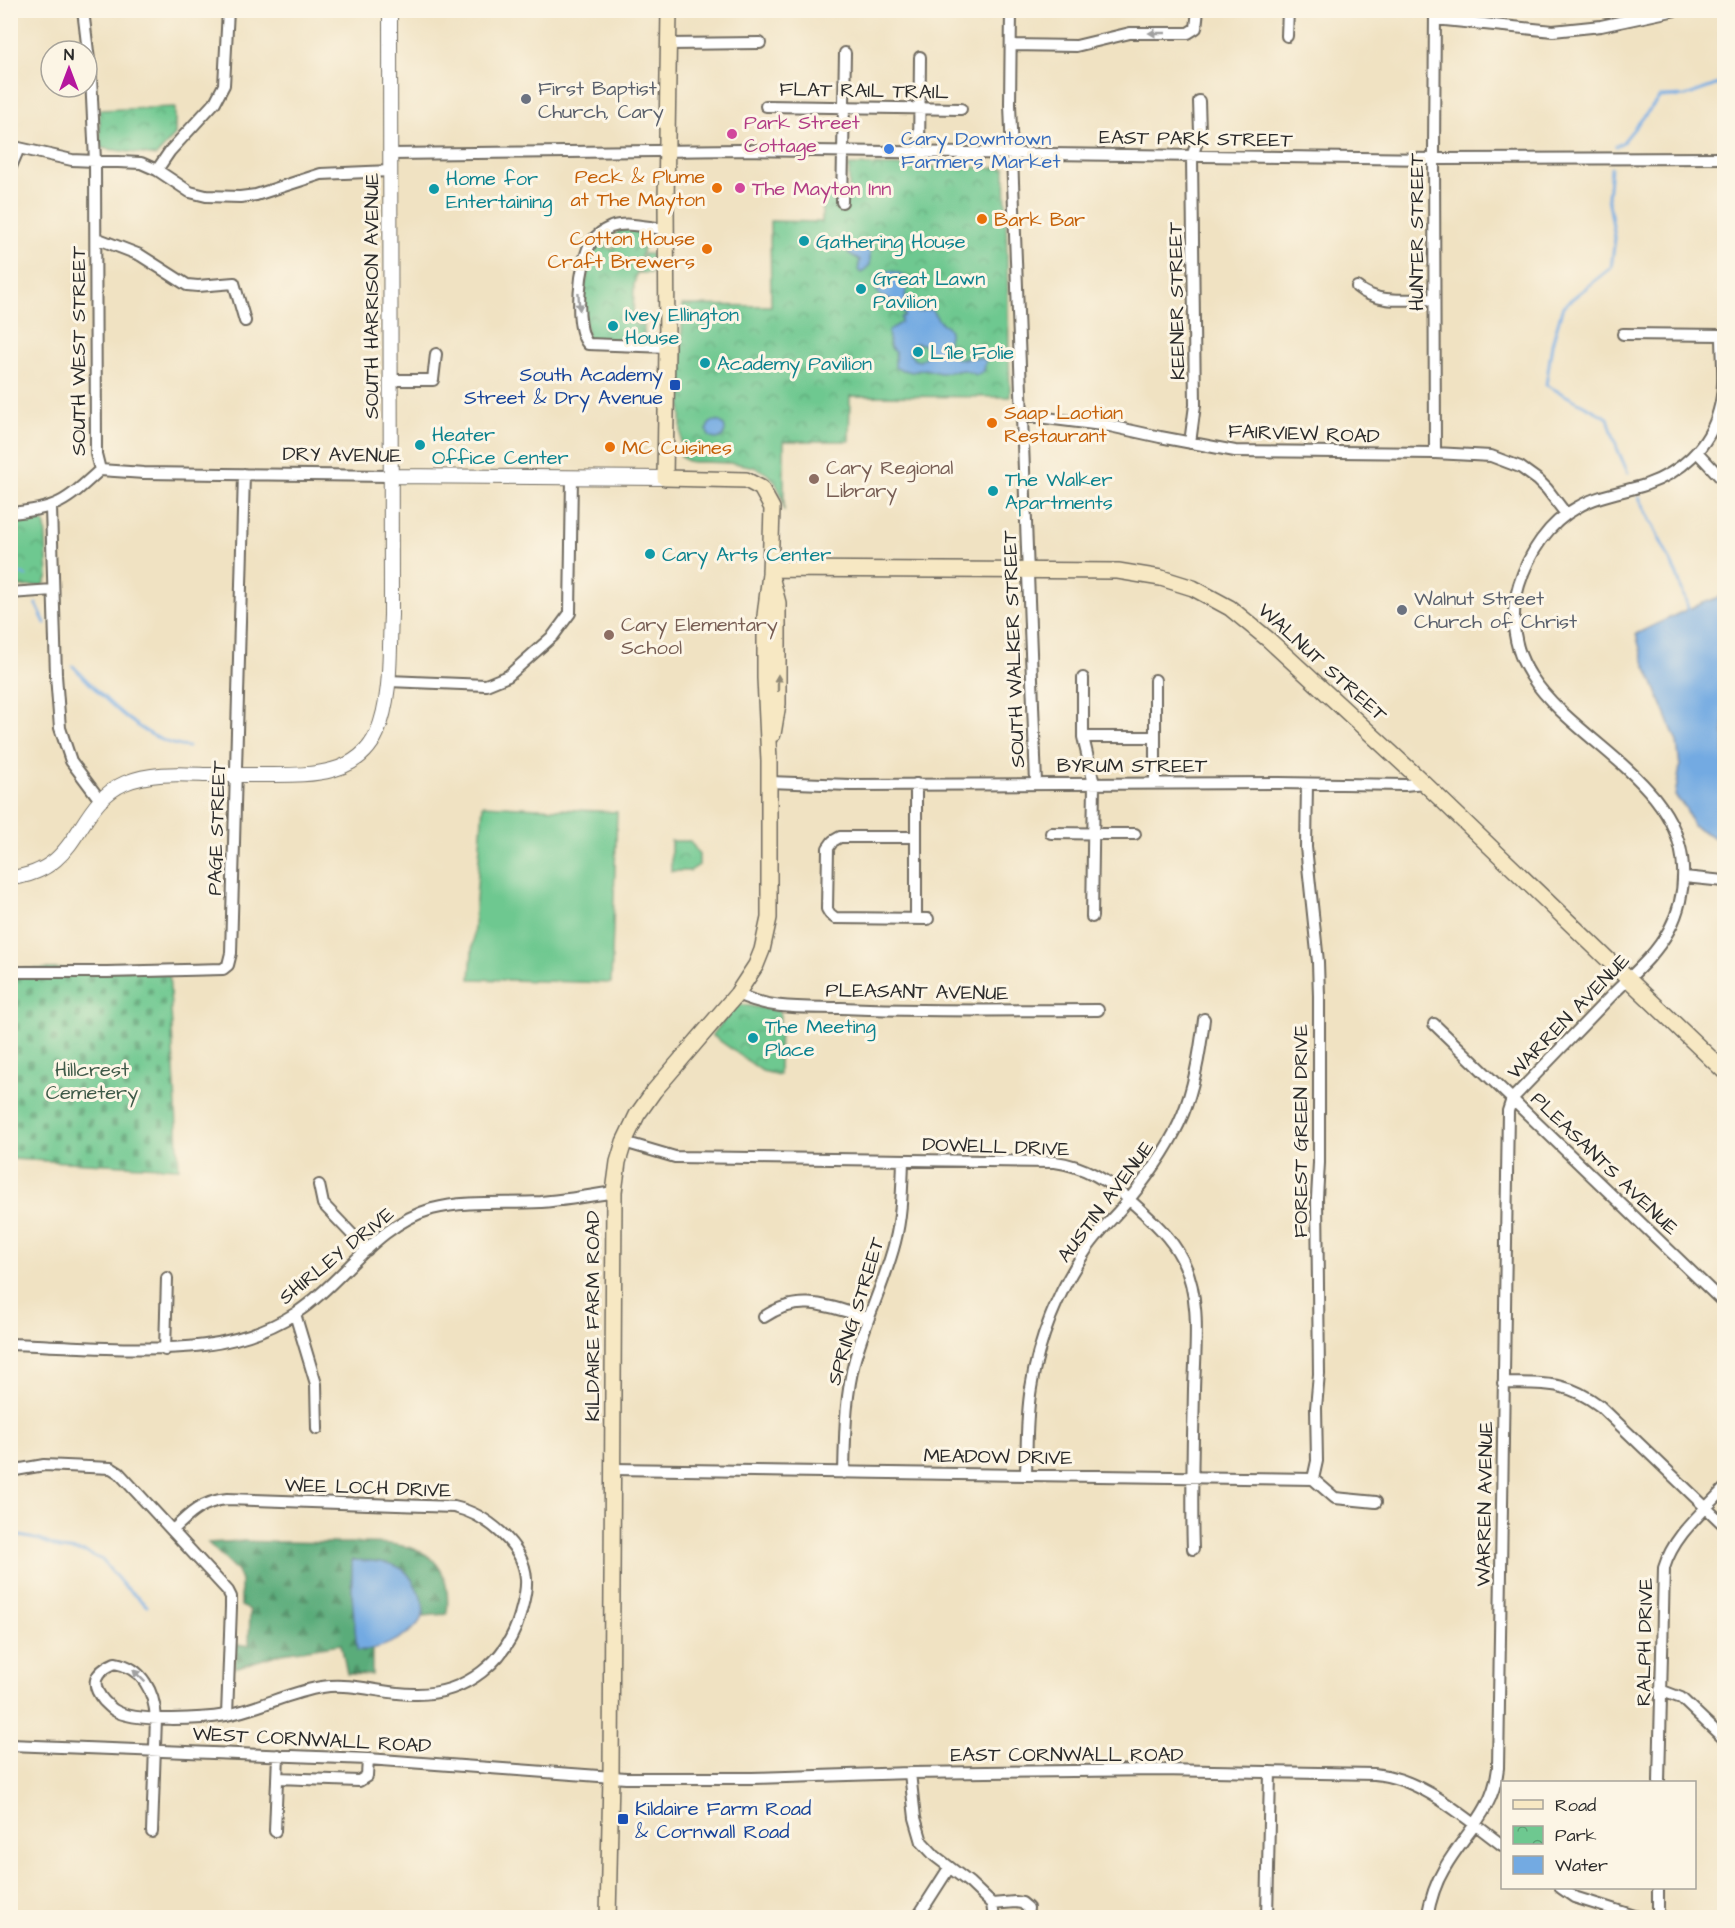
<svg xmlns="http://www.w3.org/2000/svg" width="1735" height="1928" viewBox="0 0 1735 1928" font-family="'Architects Daughter',sans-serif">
<defs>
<pattern id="grass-tufts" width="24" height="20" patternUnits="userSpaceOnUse" patternTransform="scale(1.5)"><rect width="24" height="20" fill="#6ec890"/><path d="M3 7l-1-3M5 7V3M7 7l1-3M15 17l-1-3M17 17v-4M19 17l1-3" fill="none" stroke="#5ba376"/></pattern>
<pattern id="forest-firs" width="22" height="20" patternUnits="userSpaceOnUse" patternTransform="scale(1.5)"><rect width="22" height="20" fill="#5aac7a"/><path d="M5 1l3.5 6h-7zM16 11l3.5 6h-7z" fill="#4b8c64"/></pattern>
<pattern id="cemetery-stones" width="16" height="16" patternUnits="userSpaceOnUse" patternTransform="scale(1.5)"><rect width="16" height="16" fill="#6ec890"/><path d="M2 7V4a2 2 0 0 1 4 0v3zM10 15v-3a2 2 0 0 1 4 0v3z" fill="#5ba376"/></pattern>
<pattern id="park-crowns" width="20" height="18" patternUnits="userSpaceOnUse" patternTransform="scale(1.5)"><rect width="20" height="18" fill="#6ec890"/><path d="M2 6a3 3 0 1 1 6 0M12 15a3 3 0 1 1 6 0" fill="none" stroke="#5ba376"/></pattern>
</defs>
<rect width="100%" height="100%" fill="#fcf5e5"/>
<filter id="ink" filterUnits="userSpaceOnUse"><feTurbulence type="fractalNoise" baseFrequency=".0167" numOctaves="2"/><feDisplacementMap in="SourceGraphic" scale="12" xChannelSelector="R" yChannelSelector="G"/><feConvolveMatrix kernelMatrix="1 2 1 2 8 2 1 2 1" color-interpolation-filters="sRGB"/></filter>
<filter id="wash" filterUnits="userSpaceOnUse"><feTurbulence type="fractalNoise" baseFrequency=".008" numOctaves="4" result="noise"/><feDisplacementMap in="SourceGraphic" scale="24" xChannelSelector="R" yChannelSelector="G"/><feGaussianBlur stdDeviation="1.35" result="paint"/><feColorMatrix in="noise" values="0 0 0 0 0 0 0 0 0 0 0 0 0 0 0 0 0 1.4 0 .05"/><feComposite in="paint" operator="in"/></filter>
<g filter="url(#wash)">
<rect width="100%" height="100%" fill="#f0e2c2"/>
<path fill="url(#grass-tufts)" stroke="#4c7a5e" stroke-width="1.5" d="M644 254H651V273H639Z"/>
<path fill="url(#forest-firs)" stroke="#426c52" stroke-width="1.5" d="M241 1541C273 1542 306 1542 338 1543 393 1543 455 1537 447 1614L423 1616 424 1609 352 1585V1595L363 1651 372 1650V1675L347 1674 341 1644 282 1653 235 1668 236 1645H249L250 1610 241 1606V1581L237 1571 208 1543Z"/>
<path fill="url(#cemetery-stones)" stroke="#4c7a5e" stroke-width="1.5" d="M10 969H169L179 1168 11 1159Z"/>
<path fill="url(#park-crowns)" stroke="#4c7a5e" stroke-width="1.5" d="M175 107V135L156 156 101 148 99 110Z
M849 165 1005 168 1010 397 850 396 849 441H784V511C780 461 742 463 703 462 695 462 687 463 681 457L682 305 771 306 770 221 822 222V198L849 197Z
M619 229 648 230 634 284 633 320 635 325H644V344L588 340 582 300 594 244 602 239 606 240 607 248 615 249V235Z
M10 518H36L45 523 48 576 44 585 11 588Z
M671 841H690L699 854V865L690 871H671Z
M738 1004 780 1011 779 1075 762 1071 712 1035Z"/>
<path fill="#6ec890" stroke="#4c7a5e" stroke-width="1.5" d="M483 805 617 812 611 983 470 979Z"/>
<path fill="#73aae2" stroke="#4f6a86" stroke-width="1.5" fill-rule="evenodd" d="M851 245 859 248H865L870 252V265L861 273 858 270 860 260 848 253Z
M889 271C906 271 908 284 905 297L917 312 931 309 940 322 947 326 950 331 945 352C964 367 970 352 986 360L984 371 976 375 964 370 940 373 925 369 912 372 895 368V352L890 347 888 332 901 322V317L905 316V314L894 305H896L894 301 881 297 876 289 881 275ZM915 343 923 344 927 348 926 356 920 361 915 360 910 354V348Z
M707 430a9 9 0 1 1 18 0a9 9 0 1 1-18 0Z
M1724 595V843L1693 826 1685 807 1675 796 1680 767 1677 742 1642 656 1636 634 1688 609Z
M352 1560C367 1561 388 1560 402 1569 409 1573 413 1581 416 1587 420 1594 425 1606 423 1614 418 1634 376 1653 357 1650L352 1595Z"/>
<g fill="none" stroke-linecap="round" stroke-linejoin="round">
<path stroke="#73aae2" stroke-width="3" d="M1616 146 1623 142 1660 97 1686 96 1721 83V10
M1611 168 1608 197 1615 238 1611 268 1563 306 1552 344 1546 385 1608 418 1617 448 1628 473
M1639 497 1677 575 1689 611
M10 572 23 574 26 576
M36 604 45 623
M73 666C102 696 144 743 188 747
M10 1534 40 1540 61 1549 85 1552 102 1560 124 1586 147 1606"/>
</g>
</g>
<g filter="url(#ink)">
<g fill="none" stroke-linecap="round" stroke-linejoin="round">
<defs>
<path id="minor" d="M83 10 91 77 95 161 96 454 100 470
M1011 10 1010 104 1036 783
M1435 19 1553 31 1601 26 1676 10
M1287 36 1288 10
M668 44 760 43
M1011 45 1076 46 1130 33H1188L1196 28 1198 10
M766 106 961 109
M10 146 72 160 141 163 157 170 190 192 206 196 240 197 256 195 321 174 390 171
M919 153 920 57
M390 154 742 150 1434 159 1724 158
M10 169 19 148
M157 170 170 151 215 102 224 85 228 10
M842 202 845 53
M666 229C649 228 627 221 611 227 604 230 596 236 592 241 579 260 573 327 588 344L667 347
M96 238 140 255 187 285 198 286 234 283 245 321
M1357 287C1378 305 1408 299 1434 299
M1623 334 1724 335
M390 380H433L436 354
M1022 415 1110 426 1160 437 1235 451 1435 453 1491 456 1520 467 1538 480 1547 489 1566 514
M1190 443 1195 405 1192 157 1200 132 1199 101
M1697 452 1724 481
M1435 453 1434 151 1435 10
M100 470 144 473 391 476
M51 508 56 675 60 728 71 761 100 800
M10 513C58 509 65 502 100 470
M10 593 53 590
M1083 678V737L1094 784 1092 917
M1155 680V784
M388 681 486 685 508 676 553 636 570 613 572 477
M1083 737H1155
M769 782 850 785 1279 783 1405 785 1424 783
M916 784V918
M1307 784 1306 847 1318 962 1319 996V1163L1317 1198 1319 1374 1316 1408 1317 1461 1313 1479
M1051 833 1135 834
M916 837H840L833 841 828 848 827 909 830 914 835 918 928 919
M1684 877 1724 881
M10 972H107L223 969 228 965 231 953 244 474
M737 994C772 1010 803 1007 841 1008 926 1012 1012 1010 1098 1010
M1434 1024 1724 1303
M624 1142 675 1157 1055 1162C1086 1166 1112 1183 1134 1204 1152 1220 1171 1237 1182 1259 1202 1297 1195 1348 1194 1389 1193 1443 1191 1496 1193 1549
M319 1185 323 1204 367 1250
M295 1314 316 1384 317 1429
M764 1317C800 1292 830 1307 868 1318
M10 1344C42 1345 74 1347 106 1348 171 1350 239 1350 296 1313 343 1282 375 1225 432 1209 468 1200 505 1204 541 1202 565 1200 590 1196 614 1192
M165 1350 167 1278
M1503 1383C1543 1384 1566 1380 1600 1406L1724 1525
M612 1469 1313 1479 1335 1498 1376 1502
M10 1471 44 1465 111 1468 119 1473 228 1591 231 1597V1607L227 1715
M844 1473C845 1435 845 1396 855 1359 866 1319 885 1282 895 1242 902 1215 902 1188 903 1160
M1026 1474C1027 1446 1026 1417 1031 1388 1038 1341 1058 1292 1084 1253 1097 1232 1116 1216 1131 1197 1181 1135 1195 1098 1204 1019
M1660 1690 1681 1698 1724 1739
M10 1745 368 1759 626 1778H752L910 1773 1160 1770 1374 1774C1422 1778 1464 1817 1502 1845
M910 1773 915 1818 922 1842 935 1856 970 1883 992 1904 994 1918
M277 1778 359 1781 367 1776 368 1759
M1659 1782 1664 1568C1674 1535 1701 1514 1724 1489
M275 1831 278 1755
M152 1832 156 1718C154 1692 143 1668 115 1663 95 1672 89 1683 104 1701 107 1704 111 1708 114 1710 133 1723 204 1719 226 1715 259 1709 289 1692 322 1687 354 1682 385 1695 417 1694 466 1694 507 1661 520 1615 523 1603 527 1592 526 1579 524 1544 485 1514 454 1507L227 1499C203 1501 189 1514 173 1530
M1561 1888 1574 1897 1641 1918
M992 1904 1015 1902 1022 1903 1028 1908 1027 1918
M917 1918 949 1868
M1267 1918 1270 1772
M1427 1918C1430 1901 1435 1884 1444 1869 1465 1832 1493 1813 1498 1768L1508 1111 1512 1099C1546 1064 1579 1029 1613 994 1633 974 1655 956 1669 930 1679 912 1684 889 1683 868 1678 747 1479 720 1519 585 1529 553 1548 523 1578 507 1598 495 1623 492 1645 485 1680 473 1709 448 1719 410 1726 386 1722 360 1722 335
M1658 1918V1888"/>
<path id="tertiary" d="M391 476 665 478
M10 878C82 871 74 805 125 783 151 772 179 774 206 775 227 775 249 775 270 775 310 775 358 776 377 733 392 697 389 653 391 615L390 10"/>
<path id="secondary" d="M770 569 1118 571 1161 578 1193 588 1230 608 1269 640 1424 783 1724 1071
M772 580 778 603V704L773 734
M608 1918 611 1776 614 1192 618 1162 624 1142 637 1115 654 1091 737 994 756 965 762 950 769 918V761L765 678V616L770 574 772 508 761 488 746 480 665 478 667 347 666 203 669 10"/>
</defs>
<use href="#minor" stroke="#706b60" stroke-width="14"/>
<use href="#tertiary" stroke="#706b60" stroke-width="16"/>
<use href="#secondary" stroke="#706b60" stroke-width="18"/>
<use href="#minor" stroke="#fff" stroke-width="10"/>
<use href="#tertiary" stroke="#fff" stroke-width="14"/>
<use href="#secondary" stroke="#f7e8c3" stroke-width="15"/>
</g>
<defs><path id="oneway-solid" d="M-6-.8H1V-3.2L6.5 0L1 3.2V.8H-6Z" transform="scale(1.5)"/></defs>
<g fill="#a0a0a0">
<use href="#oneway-solid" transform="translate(1157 33) rotate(180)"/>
<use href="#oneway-solid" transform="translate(579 302) rotate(86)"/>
<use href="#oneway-solid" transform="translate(139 1676) rotate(-135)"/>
</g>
<use fill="#918a77" href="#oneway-solid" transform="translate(778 683) rotate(-90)"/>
</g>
<g fill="#6b7280" stroke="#fcf5e5" stroke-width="2">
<circle cx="526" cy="99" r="6"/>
<circle cx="1402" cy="610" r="6"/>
</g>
<g fill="#d1479c" stroke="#fcf5e5" stroke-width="2">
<circle cx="732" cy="134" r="6"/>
<circle cx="740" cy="188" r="6"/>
</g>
<circle fill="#3f7fe0" stroke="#fcf5e5" stroke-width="2" cx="889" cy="149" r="6"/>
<g fill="#e8710a" stroke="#fcf5e5" stroke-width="2">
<circle cx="717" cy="188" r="6"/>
<circle cx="982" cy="219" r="6"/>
<circle cx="707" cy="249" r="6"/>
<circle cx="992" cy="423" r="6"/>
<circle cx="610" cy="447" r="6"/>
</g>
<g fill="#0f9aa8" stroke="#fcf5e5" stroke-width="2">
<circle cx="434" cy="189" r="6"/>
<circle cx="804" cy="241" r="6"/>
<circle cx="861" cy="289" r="6"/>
<circle cx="613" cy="326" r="6"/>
<circle cx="918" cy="352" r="6"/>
<circle cx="705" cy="363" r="6"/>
<circle cx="420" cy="445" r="6"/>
<circle cx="993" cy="491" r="6"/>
<circle cx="650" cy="554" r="6"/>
<circle cx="753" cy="1038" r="6"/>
</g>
<g fill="#1a4fb4" stroke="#fcf5e5" stroke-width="2">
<rect x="669" y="379" width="12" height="12" rx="3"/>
<rect x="617" y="1813" width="12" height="12" rx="3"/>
</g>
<g fill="#8d6e63" stroke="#fcf5e5" stroke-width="2">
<circle cx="814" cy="479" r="6"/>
<circle cx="609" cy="635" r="6"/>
</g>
<g text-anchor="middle" stroke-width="6" stroke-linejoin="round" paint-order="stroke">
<g font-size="20" fill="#5b616d" stroke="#fcf5e5" text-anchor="start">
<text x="538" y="95">First Baptist<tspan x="538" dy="23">Church, Cary</tspan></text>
<text x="1414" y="605">Walnut Street<tspan x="1414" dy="23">Church of Christ</tspan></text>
</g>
<g font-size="20" fill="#2b2b2b" stroke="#fcf5e5">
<text transform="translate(864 90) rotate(1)" y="7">FLAT RAIL TRAIL</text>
<text transform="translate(1196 138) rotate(1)" y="7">EAST PARK STREET</text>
<text transform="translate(1416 232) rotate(-90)" y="7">HUNTER STREET</text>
<text transform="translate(371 296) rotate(-90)" y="7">SOUTH HARRISON AVENUE</text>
<text transform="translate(1176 301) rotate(-91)" y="7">KEENER STREET</text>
<text transform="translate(78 351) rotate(-90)" y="7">SOUTH WEST STREET</text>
<text transform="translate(1304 433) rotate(2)" y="7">FAIRVIEW ROAD</text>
<text transform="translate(342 454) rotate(1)" y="7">DRY AVENUE</text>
<text transform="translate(1013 649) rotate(-92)" y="7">SOUTH WALKER STREET</text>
<text transform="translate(1323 662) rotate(42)" y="7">WALNUT STREET</text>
<text x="1132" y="772">BYRUM STREET</text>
<text transform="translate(216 828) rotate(-88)" y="7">PAGE STREET</text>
<text transform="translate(917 991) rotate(1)" y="7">PLEASANT AVENUE</text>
<text transform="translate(1568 1016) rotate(-46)" y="7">WARREN AVENUE</text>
<text transform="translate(1300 1131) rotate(-90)" y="7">FOREST GREEN DRIVE</text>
<text transform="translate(996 1146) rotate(2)" y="7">DOWELL DRIVE</text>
<text transform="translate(1605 1163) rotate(44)" y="7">PLEASANTS AVENUE</text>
<text transform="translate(1105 1201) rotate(-53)" y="7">AUSTIN AVENUE</text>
<text transform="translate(336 1255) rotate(-39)" y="7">SHIRLEY DRIVE</text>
<text transform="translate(855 1311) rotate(-73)" y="7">SPRING STREET</text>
<text transform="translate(592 1316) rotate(-90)" y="7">KILDAIRE FARM ROAD</text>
<text transform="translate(998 1456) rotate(1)" y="7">MEADOW DRIVE</text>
<text transform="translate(368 1487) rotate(2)" y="7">WEE LOCH DRIVE</text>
<text transform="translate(1484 1504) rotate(-89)" y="7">WARREN AVENUE</text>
<text transform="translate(1644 1642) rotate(-89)" y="7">RALPH DRIVE</text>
<text transform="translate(312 1739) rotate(3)" y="7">WEST CORNWALL ROAD</text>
<text x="1067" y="1761">EAST CORNWALL ROAD</text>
</g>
<g font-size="20" fill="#b23c85" stroke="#fcf5e5" text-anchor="start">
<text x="744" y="129">Park Street<tspan x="744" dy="23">Cottage</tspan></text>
<text x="752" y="195">The Mayton Inn</text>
</g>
<g font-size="20" fill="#366cbe" stroke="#fcf5e5" text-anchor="start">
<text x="901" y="145">Cary Downtown<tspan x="901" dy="23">Farmers Market</tspan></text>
</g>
<g font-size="20" fill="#c56008" stroke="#fcf5e5" text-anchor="start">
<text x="705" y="183" text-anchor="end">Peck &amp; Plume<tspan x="705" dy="23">at The Mayton</tspan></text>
<text x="994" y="226">Bark Bar</text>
<text x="695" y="245" text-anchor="end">Cotton House<tspan x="695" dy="23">Craft Brewers</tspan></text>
<text x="1004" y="419">Saap Laotian<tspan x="1004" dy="23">Restaurant</tspan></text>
<text x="622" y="454">MC Cuisines</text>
</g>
<g font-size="20" fill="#0d838f" stroke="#fcf5e5" text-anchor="start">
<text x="446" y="185">Home for<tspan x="446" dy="23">Entertaining</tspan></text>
<text x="816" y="248">Gathering House</text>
<text x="873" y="285">Great Lawn<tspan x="873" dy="23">Pavilion</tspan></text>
<text x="625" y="321">Ivey Ellington<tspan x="625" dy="23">House</tspan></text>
<text x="930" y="359">L'île Folie</text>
<text x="717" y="370">Academy Pavilion</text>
<text x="432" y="441">Heater<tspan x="432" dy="23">Office Center</tspan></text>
<text x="1005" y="486">The Walker<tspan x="1005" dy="23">Apartments</tspan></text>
<text x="662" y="561">Cary Arts Center</text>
<text x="765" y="1033">The Meeting<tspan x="765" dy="23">Place</tspan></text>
</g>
<g font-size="20" fill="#164399" stroke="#fcf5e5" text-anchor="end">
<text x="663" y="381">South Academy<tspan x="663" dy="23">Street &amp; Dry Avenue</tspan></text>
<text x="635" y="1815" text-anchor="start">Kildaire Farm Road<tspan x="635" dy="23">&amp; Cornwall Road</tspan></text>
</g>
<g font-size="20" fill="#785e54" stroke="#fcf5e5" text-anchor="start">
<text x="826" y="474">Cary Regional<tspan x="826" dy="23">Library</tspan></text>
<text x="621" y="631">Cary Elementary<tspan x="621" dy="23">School</tspan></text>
</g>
<g font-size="20" fill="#3f5a49" stroke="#fcf5e5">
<text x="92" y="1076">Hillcrest<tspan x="92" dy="23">Cemetery</tspan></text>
</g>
</g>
<rect width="1735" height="1928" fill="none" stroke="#fcf5e5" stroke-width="36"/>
<rect x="1501" y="1781" width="195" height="108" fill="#fcf5e5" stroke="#a8a49b" stroke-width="1.5"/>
<rect x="1513" y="1800" width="30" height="9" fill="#f7e8c3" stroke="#a8a49b" stroke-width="1.5"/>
<text x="1555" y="1811" font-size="18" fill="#2b2b2b">Road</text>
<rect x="1513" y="1826" width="30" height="18" fill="url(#park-crowns)" stroke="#a8a49b" stroke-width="1.5"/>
<text x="1555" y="1841" font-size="18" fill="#2b2b2b">Park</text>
<rect x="1513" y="1856" width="30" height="18" fill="#73aae2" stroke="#a8a49b" stroke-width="1.5"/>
<text x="1555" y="1871" font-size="18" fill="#2b2b2b">Water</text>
<g transform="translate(69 69)"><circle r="28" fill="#fcf5e5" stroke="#a8a49b" stroke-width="1.5"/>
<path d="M0-4.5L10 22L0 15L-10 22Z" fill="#b5179e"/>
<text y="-9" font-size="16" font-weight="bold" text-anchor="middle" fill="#2b2b2b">N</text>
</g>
</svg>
